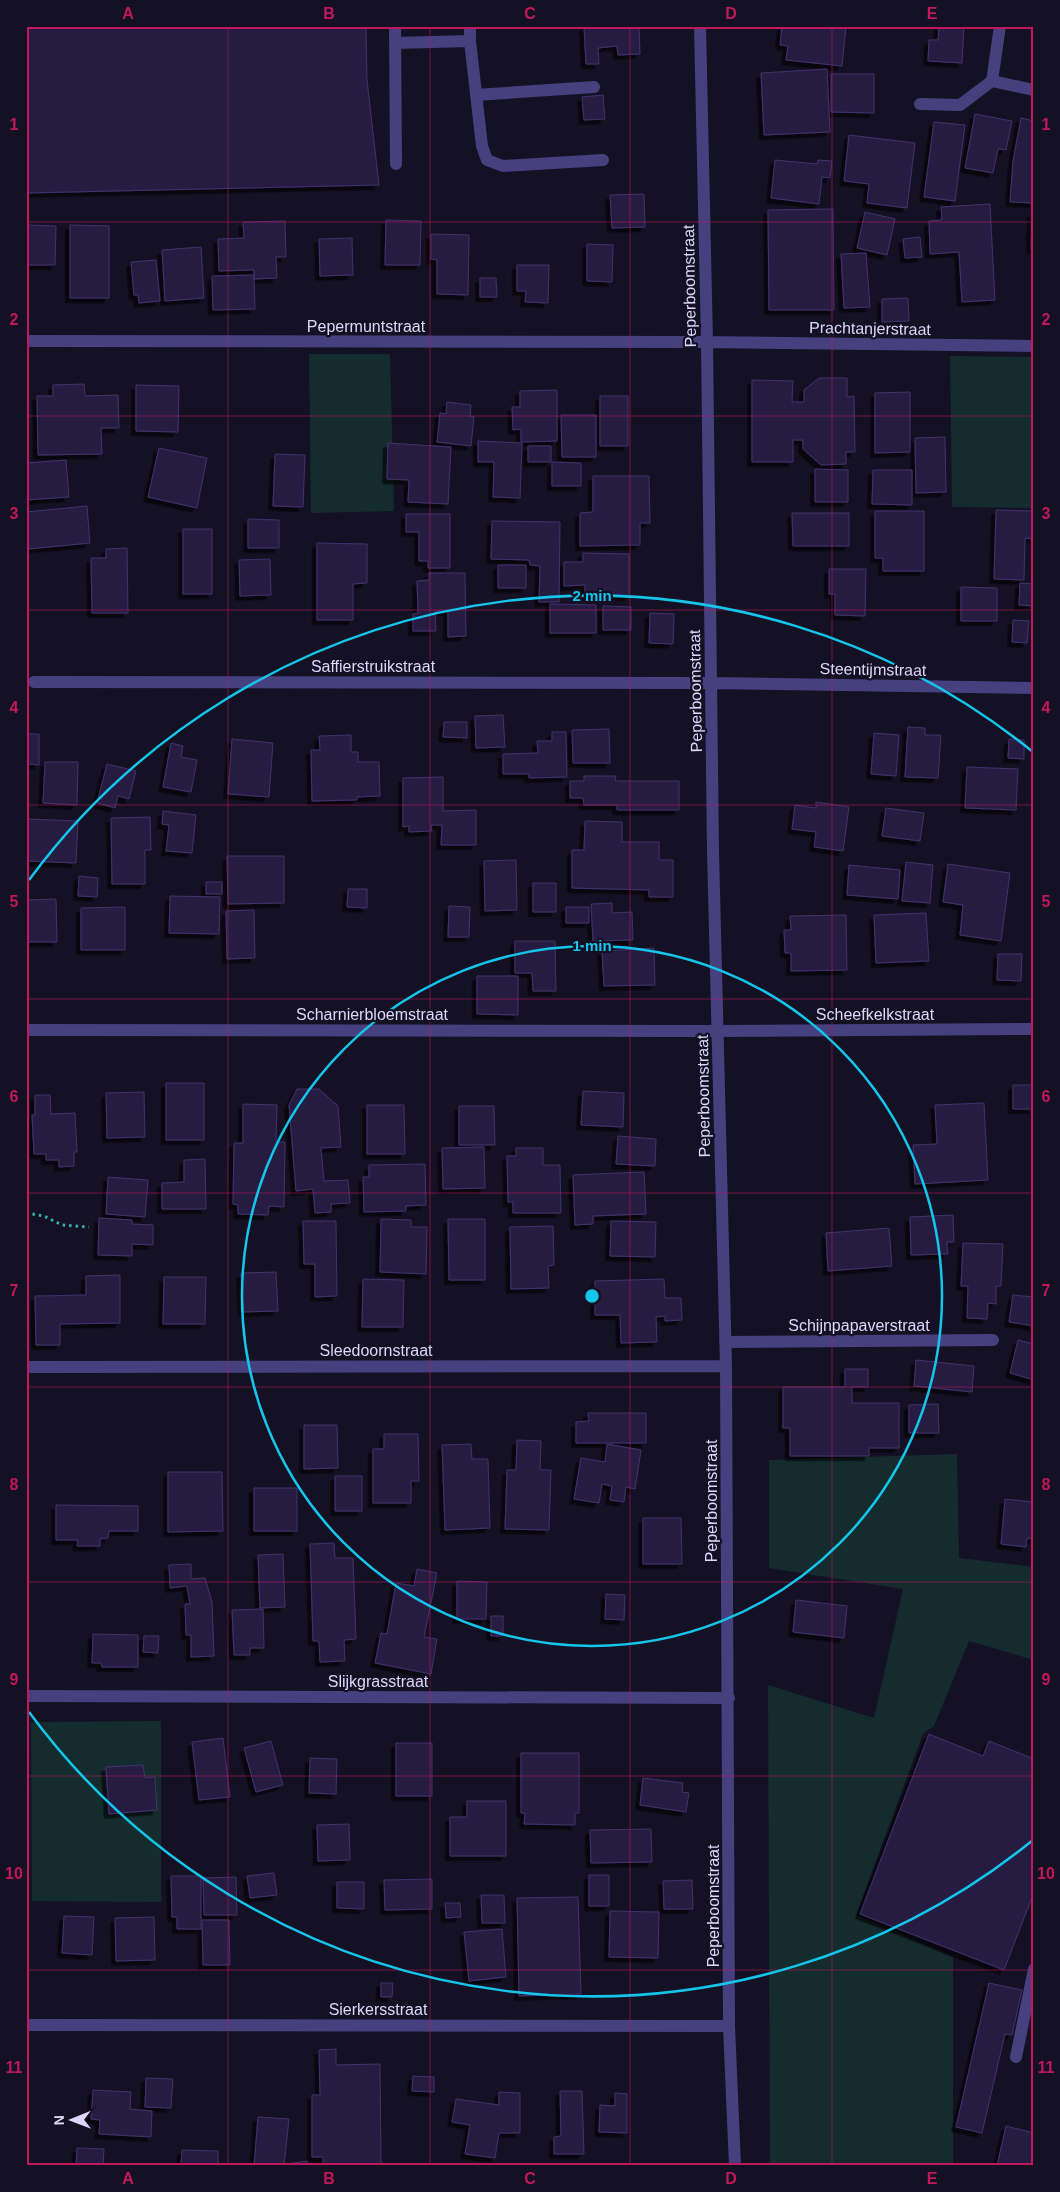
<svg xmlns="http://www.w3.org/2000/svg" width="1060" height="2192" viewBox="0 0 1060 2192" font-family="Arial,sans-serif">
<defs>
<filter id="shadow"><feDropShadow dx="-4.5" dy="4.5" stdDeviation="0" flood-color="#0009"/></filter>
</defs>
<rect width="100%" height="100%" fill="#151124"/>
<path fill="#142c2d" d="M309 354H390L394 511 311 513Z
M950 356 1032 357 1033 508 952 507Z
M957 1454 959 1558 1034 1567V1660L969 1641 934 1726 923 1734 856 1915 953 1957V2166H770L768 1685 874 1718 903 1589 769 1568V1460Z
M161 1721V1902L32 1901 31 1722Z"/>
<path fill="#281e43" stroke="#42326d" filter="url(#shadow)" d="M26 26H366L367 80 379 185 26 193Z
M584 26H639L640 54 618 55 617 46 598 48 599 64H586Z
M782 26H846L842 66 786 60 788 46 780 45Z
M939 26H964L962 63 928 61 929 40H938Z
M827 69 830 132 764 135 761 73Z
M831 74H874V113L831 112Z
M603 95 605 119 584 120 582 97Z
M975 114 1012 121 1006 150 998 149 993 173 965 168Z
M1021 118 1034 121V203L1010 202 1013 161Z
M934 122 965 125 955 201 924 197Z
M849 135 915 143 907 208 867 203 869 184 844 181Z
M775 160 817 164 818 160 832 161 830 178 822 177 819 204 771 198Z
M644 194 645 227 612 228 610 195Z
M990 204 995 300 962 302 959 252 930 254 929 221 942 220 941 207Z
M833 209 834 310H769L768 210Z
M865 212 895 219 887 255 857 248Z
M1032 213H1034V249H1031Z
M386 220 421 221 420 265H385Z
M285 221 286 257H276L277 278 254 279V270L219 271 218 239 244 238 243 222Z
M26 225 56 226 55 265H26Z
M70 225 109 226V298H70Z
M431 234 469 235 468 295 437 294V260L431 259Z
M920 237 922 257 905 258 903 239Z
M352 238 353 275 320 276 319 239Z
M587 244 613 245 612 282 587 281Z
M201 247 204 298 165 301 162 250Z
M866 253 870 307 844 308 841 254Z
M156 260 160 301 139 303 138 295H134L131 262Z
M517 265H549L548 303 525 302 526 291H517Z
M254 275 255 309 213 310 212 276Z
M480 278H496L497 297H480Z
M908 298 909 321 882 322V299Z
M819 378H847V397L854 396 855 452H846V464L821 465 803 449V440H793V462H752V380L793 381 792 402H804V390Z
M84 384 85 396 118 395 119 428H101L102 454 38 455 37 396H53V385Z
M136 385 179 386 178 432 136 431Z
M557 390V441L521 442V429L513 430 512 407H520V391Z
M910 392V452L875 453V393Z
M600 396H628V446H600Z
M447 402 471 405 470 416 474 417 471 446 437 442 440 413 446 414Z
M561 415H596V457H562Z
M945 437 946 492 916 493 915 438Z
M478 441 522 443 520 498 493 497 494 462H478Z
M388 443 451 447 448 504 408 502 409 480 387 479Z
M528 446H551V462H528Z
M159 448 207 458 197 508 148 497Z
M275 454 305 455 303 507 273 506Z
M66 460 69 497 26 500V463Z
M552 462 581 463V486H552Z
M815 469 848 470V502H815Z
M873 470H912V505L872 504Z
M593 476H649L650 523H640V545L580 546V513L593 512Z
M87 506 90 543 29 549 26 512Z
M996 510 1034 511V539L1025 538 1024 580 994 579Z
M875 511H924V571H883V558H875Z
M792 513H849V546H793Z
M406 514H450V568H428V561H419V532H406Z
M248 519 279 520V548H248Z
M492 521 560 522 559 602H539L540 566 530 565 529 560 491 559Z
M183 529H212V594H183Z
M317 543 367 544V583L353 584V620H317Z
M127 548 128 613H92L91 558H106V549Z
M583 553 629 554V596H585V585L564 586V562H583Z
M270 559 271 595 240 596 239 560Z
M498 565H526V588H498Z
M829 569H866L865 616 835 615V594H829Z
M429 573H465L466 636 448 637V611H435L436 631H413V614L418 613 417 581 429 580Z
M1020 583 1034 584V606L1019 605Z
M961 587 997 588V621H961Z
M550 604 596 605V633H550Z
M603 606 631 607V630H603Z
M650 613 674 614 673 644 649 643Z
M1013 620 1029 621 1027 643 1012 642Z
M503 715 505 747 476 748 475 716Z
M444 722H467V738L443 737Z
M908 727 925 728V735H941L938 778 905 777Z
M609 729 610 763H573L572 730Z
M552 732H566L567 777 529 778V774H503V754L538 753 537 741H552Z
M874 733 899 735 896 776 871 774Z
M26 734H39V765L26 764Z
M351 735V752H358V762H379L380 796 357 797V800L312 801 311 750H320L319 736Z
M232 739 273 743 269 797 228 794Z
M1009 739 1024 740V759L1008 758Z
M171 743 183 746 181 757 197 760 191 792 163 787Z
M45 762H78L77 805 43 803Z
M107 764 136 771 129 799 118 796 115 808 97 803Z
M967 767 1018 769 1016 810 965 808Z
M584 776H616L615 781H679V810H617V805H584L583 798H570V781H584Z
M443 777V811L476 810V845H441L442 825H431L432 831 409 832V826L403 827V778Z
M816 802 849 807 843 851 814 847 816 832 792 829 795 805 816 808Z
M886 808 924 813 920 841 882 836Z
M163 811 196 815 192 853 166 851 169 825 162 824Z
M150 817 151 850H145V884H112L111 818Z
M27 819 78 821 76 863 26 861Z
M585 821 622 822V842H659V860H673V897H649V890L572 888V850H584Z
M227 856H284V903L228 904Z
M516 860 517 910 485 911 484 861Z
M906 862 933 865 930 903 902 901Z
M948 864 1010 873 1001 941 960 935 963 905 943 902Z
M849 865 900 870 898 899 847 895Z
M79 876 98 878 97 897 78 896Z
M206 882H222V894H206Z
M533 883H556V912H533Z
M348 889H367V908L347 907Z
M170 896 220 897 219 934 169 933Z
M56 899 57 942H26V900Z
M612 903V913L632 912 633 940 593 941 591 904Z
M449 906 470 907 469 937H448Z
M125 907V950H81V908Z
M566 907H589V923H566Z
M254 910 255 958 227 959 226 911Z
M926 913 929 961 876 963 874 915Z
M846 915 847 970 791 971V953H785L784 930H791L790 916Z
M515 941H555L556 991H533L532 973H515Z
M654 948 655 985 604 986 602 951Z
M998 954H1022L1021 981 997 980Z
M477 976H518V1015L477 1014Z
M166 1083H204V1140H166Z
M1013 1085H1034V1109H1013Z
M297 1089H319L338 1106 341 1147 321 1148 324 1181 348 1180 350 1203 331 1204V1212L315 1213 313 1189 296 1191 289 1105Z
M583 1091 624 1093 623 1127 581 1125Z
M144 1092 145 1137 107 1138 106 1093Z
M35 1095H50L51 1114 75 1113 77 1152H74V1166L59 1167V1160H46V1154H34L32 1115H35Z
M984 1103 988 1180 915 1184 913 1145 937 1144 935 1105Z
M243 1104 277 1105 276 1142H285L284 1207 269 1206 268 1215 238 1214V1205L233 1204 234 1143H243Z
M367 1105H404L405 1154H367Z
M459 1106H494L495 1145H459Z
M618 1136 656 1139 655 1166 616 1164Z
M484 1147 485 1188 443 1189 442 1148Z
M516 1148H543V1165H560L561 1213H513V1202H508L507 1156H516Z
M205 1159 206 1209H162V1183L184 1182V1160Z
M425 1164 426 1205 406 1206V1211L364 1212 363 1177H369V1165Z
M644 1172 646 1214 593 1216V1224L575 1225 573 1175Z
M108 1177 148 1180 145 1217 106 1214Z
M953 1215 954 1242H947L948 1254 911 1255 910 1217Z
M99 1218 132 1220V1224L153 1225V1245L132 1244V1256L98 1255Z
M381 1219 411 1220V1227H427L426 1274 380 1272Z
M448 1219H485V1280H449Z
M303 1221H336L337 1296 315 1297V1264H304Z
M611 1221 656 1222 655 1257 610 1256Z
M553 1226 554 1265 548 1266 549 1288 511 1289 510 1227Z
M889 1228 892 1266 828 1271 826 1233Z
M963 1243 1003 1244 1001 1286H996V1304L988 1303 987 1319 967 1318 968 1286H961Z
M276 1272 278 1311 243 1312 241 1273Z
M120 1275V1323L60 1324V1345H36L35 1296 86 1295V1276Z
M164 1277H206L205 1324H163Z
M363 1279 404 1280 403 1327H362Z
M664 1279 665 1298H681L682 1320 665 1321V1316L656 1317 657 1342 621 1343 620 1315H595V1281Z
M1013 1295 1034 1297V1326L1009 1322Z
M1018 1340 1034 1344V1380L1010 1373Z
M916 1360 974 1366 972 1392 914 1386Z
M845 1369H868V1387H852V1403H899V1448H869V1456H790V1428H783V1387H845Z
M938 1404 939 1433H909V1405Z
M588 1413H646V1443H576V1422L589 1421Z
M304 1425H337L338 1468 304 1469Z
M384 1434H418L419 1481H411V1503H373V1449H384Z
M517 1440 541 1441 540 1470H551L549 1530 505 1529 507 1470H516Z
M471 1444 472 1459H488L490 1528 445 1530 442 1445Z
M607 1444 641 1450 635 1489 626 1487 624 1502 610 1500 612 1486 602 1484 599 1503 574 1499 581 1458 605 1462Z
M168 1472H222L223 1531 168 1532Z
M335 1476H362V1511H335Z
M254 1488H297V1531H254Z
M1005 1499 1034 1502V1539L1027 1538 1026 1547 1001 1544Z
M56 1505 138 1506V1531H109L108 1538 100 1539V1546H77L78 1540H56Z
M643 1518H681L682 1564H643Z
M334 1543 335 1558H353L356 1639 344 1640 345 1661 320 1662 319 1641H313L310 1544Z
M283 1554 285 1607 260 1608 258 1555Z
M191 1564V1579L205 1578 212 1602 214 1656 191 1657V1635H186L185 1604H190L187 1586 170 1588 169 1565Z
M417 1569 437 1573 424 1637 437 1639 431 1674 375 1663 381 1633 387 1634 396 1583 414 1586Z
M457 1581 487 1582 486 1619H457Z
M606 1594 625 1595 624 1620 605 1619Z
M796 1600 847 1606 844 1638 793 1632Z
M263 1609 264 1648H250V1655H234L232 1610Z
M491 1616H503V1636H491Z
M93 1634 138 1635V1667H102L101 1663H92Z
M144 1636H159L158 1653 143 1652Z
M929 1734 983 1756 989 1741 1034 1759V1892L1004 1970 860 1914Z
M223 1738 230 1797 199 1800 192 1742Z
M271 1741 283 1785 256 1792 244 1748Z
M396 1743H432V1796H396Z
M521 1753H579V1813H575V1825L524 1824 525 1813H521Z
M310 1758 337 1759 336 1794 309 1793Z
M143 1765 145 1778 155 1777 157 1810 109 1814 106 1767Z
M643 1778 683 1783 682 1792 689 1793 686 1812 640 1805Z
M467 1801H506V1856H450V1817H467Z
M349 1824 350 1860 318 1861 317 1825Z
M651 1829 652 1862 591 1863 590 1830Z
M274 1873 277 1895 250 1898 247 1876Z
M589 1875H609V1906H589Z
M171 1876H201V1929H177V1917H172Z
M236 1877 237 1915H204L203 1878Z
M432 1879V1909L385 1910 384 1880Z
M692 1880 693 1909H664L663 1881Z
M337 1882H364V1909L337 1908Z
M481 1895H504L505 1923H482Z
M578 1897 581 1994 519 1996 517 1898Z
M445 1903H460L461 1917 446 1918Z
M610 1911 659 1912 658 1958 609 1957Z
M64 1916 94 1917 92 1955 62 1953Z
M154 1917 155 1960 116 1961 115 1918Z
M202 1920H229L230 1965H203Z
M502 1929 506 1977 469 1981 464 1932Z
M381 1983H393L392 1997H381Z
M989 1983 1022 1990 1012 2035 1005 2034 982 2133 956 2127Z
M336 2049V2065L380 2064 381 2166H323V2157H312V2095H320L319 2050Z
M413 2076 434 2077V2092L412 2091Z
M146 2078 173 2079 171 2108 145 2107Z
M93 2090 131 2092 130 2109 152 2111 151 2137 99 2134 100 2120 91 2119Z
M560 2091H582L584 2154H554V2137L561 2136Z
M499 2092 520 2093V2133H499L495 2158 465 2154 470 2125 452 2122 456 2099 499 2105Z
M615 2093 627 2094V2133L599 2132 600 2105 615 2106Z
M258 2117 289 2119 284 2166H254Z
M1006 2126 1034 2133V2166H997Z
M77 2148 104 2149 103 2166H76Z
M182 2150 218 2151V2166H181Z
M307 2161V2166H288L287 2164Z"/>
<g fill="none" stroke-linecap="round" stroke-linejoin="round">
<path stroke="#39acad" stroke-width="3" stroke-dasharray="2.5 4" stroke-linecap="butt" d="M26 1213 44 1216 62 1225 89 1227"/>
<path stroke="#46407f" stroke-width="12" d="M395 26 396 164
M700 26 707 342 713 852 726 1366 729 2026 735 2166
M470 41 482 146 487 160 503 166 603 160
M395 43 470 41V26
M992 81 1000 26
M476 95 594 87
M920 104 960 105 992 81 1034 90
M26 341 707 342 1034 346
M34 682 711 683 1034 688
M26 1030 717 1031 1034 1029
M725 1342 993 1340
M26 1367 726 1366
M26 1696 729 1698
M26 2025 729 2026
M1016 2057 1034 1969"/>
</g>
<path fill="none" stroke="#c2185b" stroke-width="1" stroke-opacity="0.55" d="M228 26V2166M430 26V2166M630 26V2166M832 26V2166M26 222H1034M26 416H1034M26 610H1034M26 805H1034M26 999H1034M26 1193H1034M26 1387H1034M26 1582H1034M26 1776H1034M26 1970H1034"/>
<g fill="none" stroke="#14c6eb" stroke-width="2.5">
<circle cx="592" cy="1296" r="350"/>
<path d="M1033 1840A700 700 0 0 1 29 1712M29 880A700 700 0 0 1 1033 752"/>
</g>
<g text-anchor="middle" stroke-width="4.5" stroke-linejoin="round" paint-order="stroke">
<g font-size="16" fill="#ddd7fc" stroke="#151124">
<text transform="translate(689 286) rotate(-91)" y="6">Peperboomstraat</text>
<text x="366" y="332">Pepermuntstraat</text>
<text transform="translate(870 328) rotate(1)" y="6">Prachtanjerstraat</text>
<text x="373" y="672">Saffierstruikstraat</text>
<text transform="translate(873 669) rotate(1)" y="6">Steentijmstraat</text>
<text transform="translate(695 691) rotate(-91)" y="6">Peperboomstraat</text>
<text x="372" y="1020">Scharnierbloemstraat</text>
<text x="875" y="1020">Scheefkelkstraat</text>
<text transform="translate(703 1096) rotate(-91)" y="6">Peperboomstraat</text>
<text x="859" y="1331">Schijnpapaverstraat</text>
<text x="376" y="1356">Sleedoornstraat</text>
<text transform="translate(711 1501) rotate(-90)" y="6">Peperboomstraat</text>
<text x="378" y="1687">Slijkgrasstraat</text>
<text transform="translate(713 1906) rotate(-90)" y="6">Peperboomstraat</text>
<text x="378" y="2015">Sierkersstraat</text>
</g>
</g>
<circle cx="592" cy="1296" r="8" fill="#14c6eb" stroke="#151124" stroke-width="2.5"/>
<g font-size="15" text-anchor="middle" font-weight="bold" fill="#14c6eb" stroke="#151124" stroke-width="4.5" stroke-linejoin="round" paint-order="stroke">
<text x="592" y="601">2 min</text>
<text x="592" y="951">1 min</text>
</g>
<rect width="1060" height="2192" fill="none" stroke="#151124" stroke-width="55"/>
<g transform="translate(72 2120) rotate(269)" stroke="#151124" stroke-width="4" paint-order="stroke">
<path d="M0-4L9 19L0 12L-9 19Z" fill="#ddd7fc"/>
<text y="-8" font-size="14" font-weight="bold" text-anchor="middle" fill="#ddd7fc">N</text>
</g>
<rect x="28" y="28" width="1004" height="2136" fill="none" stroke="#c2185b" stroke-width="2"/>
<g font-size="16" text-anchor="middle" font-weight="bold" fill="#c2185b">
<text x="128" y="19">A</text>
<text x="329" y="19">B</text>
<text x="530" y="19">C</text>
<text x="731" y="19">D</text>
<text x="932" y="19">E</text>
<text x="14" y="130">1</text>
<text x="1046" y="130">1</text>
<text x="14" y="325">2</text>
<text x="1046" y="325">2</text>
<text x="14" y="519">3</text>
<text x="1046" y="519">3</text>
<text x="14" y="713">4</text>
<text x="1046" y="713">4</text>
<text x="14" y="907">5</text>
<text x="1046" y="907">5</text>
<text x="14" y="1102">6</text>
<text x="1046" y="1102">6</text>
<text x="14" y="1296">7</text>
<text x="1046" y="1296">7</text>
<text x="14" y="1490">8</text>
<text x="1046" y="1490">8</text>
<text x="14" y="1685">9</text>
<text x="1046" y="1685">9</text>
<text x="14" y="1879">10</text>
<text x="1046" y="1879">10</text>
<text x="14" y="2073">11</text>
<text x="1046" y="2073">11</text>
<text x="128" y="2184">A</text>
<text x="329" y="2184">B</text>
<text x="530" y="2184">C</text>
<text x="731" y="2184">D</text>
<text x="932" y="2184">E</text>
</g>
</svg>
